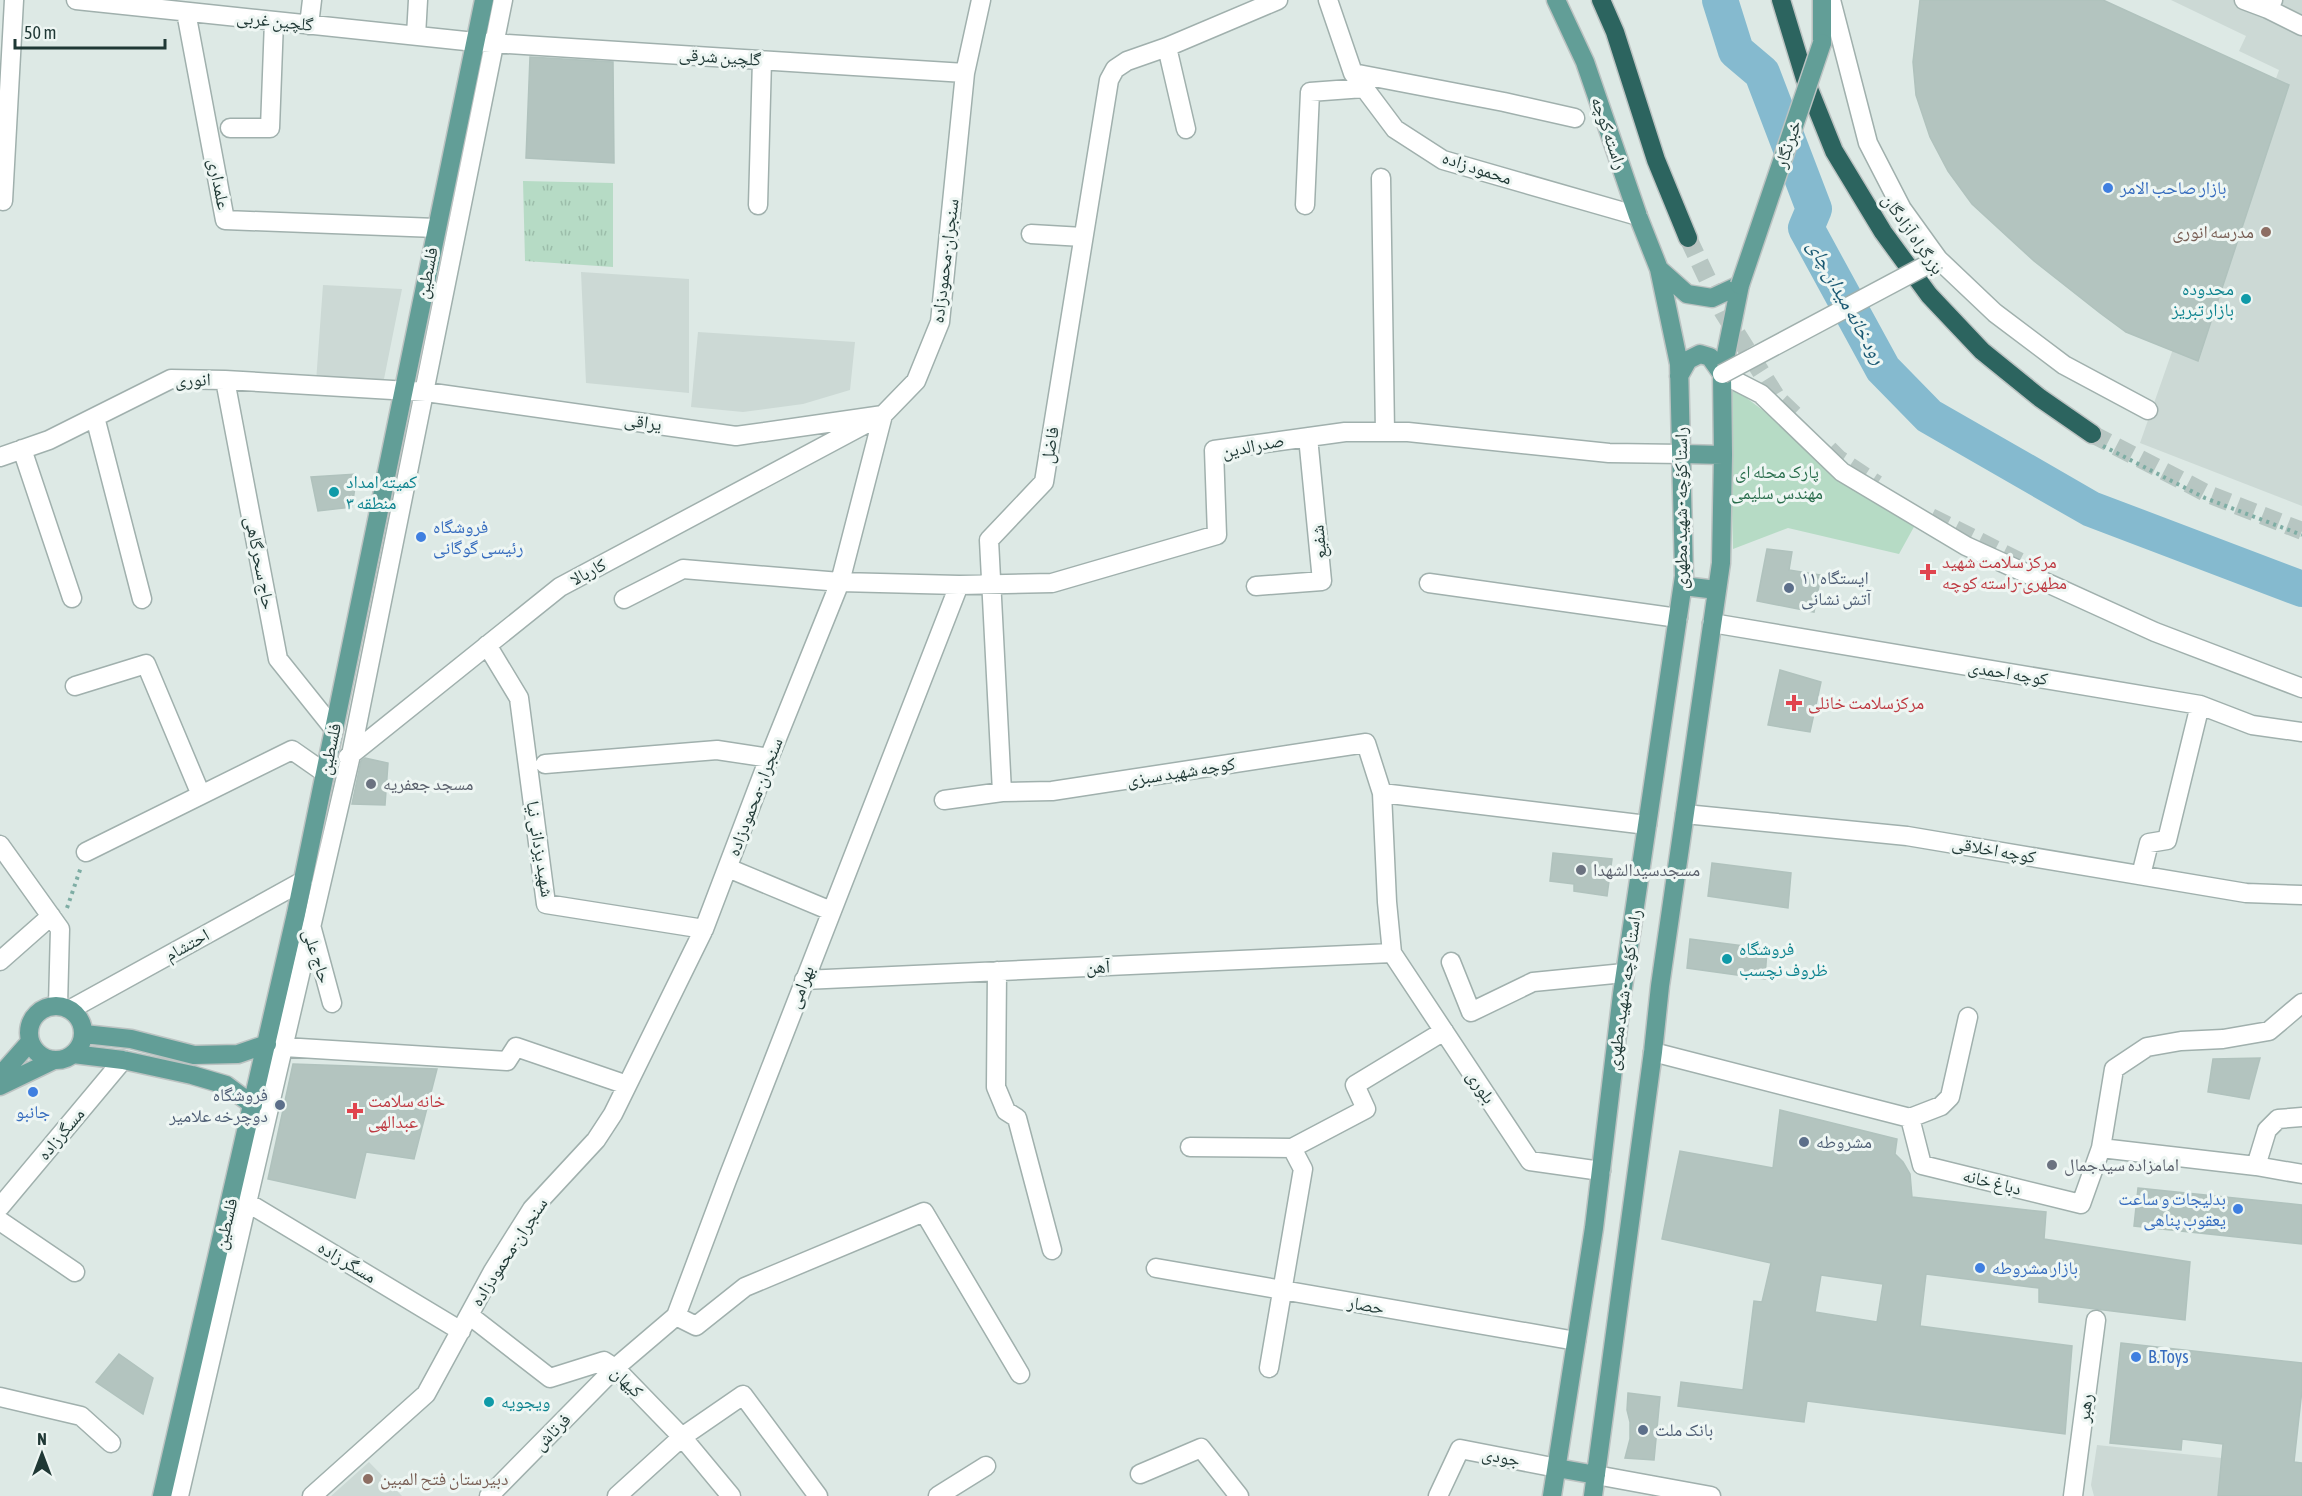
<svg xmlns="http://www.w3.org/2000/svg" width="2302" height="1496" viewBox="0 0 2302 1496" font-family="'Asap Condensed','Noto Naskh Arabic',sans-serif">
<defs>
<pattern id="grass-tufts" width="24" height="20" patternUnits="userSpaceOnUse" patternTransform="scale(1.5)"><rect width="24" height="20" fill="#b6dbc5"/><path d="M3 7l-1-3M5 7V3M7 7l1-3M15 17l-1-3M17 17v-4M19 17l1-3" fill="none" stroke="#9cbdaa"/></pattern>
</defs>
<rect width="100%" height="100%" fill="#dde9e5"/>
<path fill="#ccd9d5" d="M2171 0H2302V506L2140 443 2241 155 2273 87 2279 70 2239 51 2246 36Z
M581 272 689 279V393L586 383Z
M323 285 402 289 383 384 316 382Z
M698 332 855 342 850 390 803 404 743 412 691 407Z
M2097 1445 2222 1458 2293 1475 2302 1496H2094L2091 1485Z
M369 1462 402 1496H331Z"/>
<path fill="url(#grass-tufts)" d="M523 181 613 183V267L525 261Z"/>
<path fill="#b6dbc5" d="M1729 390 1740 393 1915 525 1899 554 1788 528 1733 549Z"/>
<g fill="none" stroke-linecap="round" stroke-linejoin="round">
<path stroke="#85bacf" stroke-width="36" d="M1720 0 1736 51 1762 73 1814 209 1806 228 1883 369 1929 416 2091 509 2302 589"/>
</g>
<path fill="#b3c4bf" stroke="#b0c2bd" stroke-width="1.5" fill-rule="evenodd" d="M1920 0H2103L2289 85 2198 361 2126 332 2100 313 2034 261 1972 204 1948 171 1930 137 1916 95 1913 62Z
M530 57 613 62 614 163 526 158Z
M357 474 352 507 318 511 311 477Z
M1767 549 1792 552 1789 570 1821 575 1814 612 1757 601Z
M1780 670 1821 682 1810 732 1768 725Z
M365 758 388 763 385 805 352 804 361 761Z
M1553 853 1612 859 1607 896 1574 891V884L1550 881Z
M1712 863 1791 873 1788 908 1708 896Z
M1690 939 1767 949 1765 979 1687 968Z
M2260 1058 2249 1099 2208 1092 2213 1059Z
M293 1064 437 1069 414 1159 366 1152 355 1198 268 1179Z
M1780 1110 1897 1139 1895 1154 1903 1162 1910 1174 1912 1197 2046 1212 2044 1239 2190 1262 2185 1320 2039 1302V1288L1926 1274 1920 1326 2072 1346 2065 1434 1807 1401 1804 1422 1678 1406 1681 1382 1743 1390 1754 1301 1762 1302 1771 1263 1662 1239 1680 1151 1773 1168ZM1821 1275 1883 1284 1877 1322 1815 1312Z
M2138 1188 2302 1205V1244L2134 1226Z
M2121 1343 2302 1363V1390L2294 1462 2302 1463V1496H2218L2223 1444 2182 1439 2181 1450 2110 1443Z
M119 1354 153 1378 143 1414 96 1382Z
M1628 1393 1660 1397 1654 1460 1625 1458 1630 1439V1422L1627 1410Z"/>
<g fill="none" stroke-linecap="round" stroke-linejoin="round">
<path stroke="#b7c6c2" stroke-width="18" stroke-dasharray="18 9" stroke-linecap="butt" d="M1688 238 1723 312 1778 399 1795 415
M2092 434 2208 494 2302 531
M1829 449 1839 459 1877 484
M1931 517 2025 564"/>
<defs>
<path id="minor" d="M76 0 475 42 965 73
M1328 0 1353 73 1395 129 1443 160 1638 216
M1831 0 1868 143 1902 209 1938 259 1995 313 2064 365 2148 410
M2244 0 2268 9
M2273 0 2268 9 2302 26
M186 12 225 220 436 228
M309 25 312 0
M416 36 418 0
M1167 47 1186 129
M1353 73 1504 102 1575 118
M230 128H270L274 21
M1381 178 1385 432
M3 201 14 0
M758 205 762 60
M1305 205 1310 92 1364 88
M1031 234 1083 237
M1722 374 1761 394 1842 472 1966 546 2155 632 2302 688
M225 380 278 659 334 729
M95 417 142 599
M22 449 72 598
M0 457 49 440 171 379 225 380 426 392 736 436 883 415
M1429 583 1678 618
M1256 586 1322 581 1308 437
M624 599 683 569 840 582 959 585 1052 583 1217 535 1214 450 1345 432H1408L1609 453 1683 454
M1712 623 2200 705 2252 725 2302 732
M487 645 519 698 546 904 704 929
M75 686 146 664 201 795
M348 757 560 587 871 421
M545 764 717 750 769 758
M1002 792 989 540 1044 482 1109 80 1115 69 1127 61 1167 47 1278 0
M1382 793 1647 825
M944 800 1002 792 1052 791 1366 743 1382 793 1387 902 1392 953 1530 1161 1601 1171
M1685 814 1907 836 2246 893 2302 895
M0 845 60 929 58 1005
M86 852 292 750 325 773
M728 868 831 911
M2141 875 2149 843 2167 840 2200 705
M312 929 332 1003
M0 961 51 916
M1451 962 1471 1012 1533 982 1624 973
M997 971 996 1087 1006 1111 1017 1118 1052 1250
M804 980 1392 953
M71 1009 303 881
M284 1047 507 1061 516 1047 627 1085
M1653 1052 1910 1118 1922 1165 2081 1204 2101 1148 2256 1166 2267 1130 2278 1119 2302 1117
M1910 1118 1941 1106 1950 1097 1968 1017
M1190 1147 1292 1148 1303 1169 1269 1368
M1292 1148 1366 1109 1355 1085 1444 1031
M2101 1148 2114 1069 2147 1047 2181 1041 2223 1039 2269 1031 2302 1003
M2256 1166 2302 1174
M240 1198 461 1331
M0 1207 123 1060
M0 1221 75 1272
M1156 1268 1576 1341
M469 1315 550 1378 604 1361 615 1368 682 1437 731 1496
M676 1316 696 1326 745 1287 924 1212 1020 1374
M0 1397 81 1416 111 1443
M1140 1474 1201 1448 1239 1496
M1596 1475 1711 1496
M179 1496 351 755 503 0
M312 1496 426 1394 493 1271 532 1209 596 1140 613 1114 704 929 769 758 840 582 883 415 916 381 940 322 965 73 981 0
M489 1496 615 1368 676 1316 727 1180 959 585
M617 1496 682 1437 743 1395 818 1496
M938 1496 986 1466
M1438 1496 1460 1449 1557 1468
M2073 1496 2096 1320"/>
<path id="major" d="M1822 0V43
M1659 269 1687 294 1712 298 1740 285
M1679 376 1688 360 1700 354 1710 357 1722 374
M1683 454 1723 455
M1683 586 1717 590
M29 1033a27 27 0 1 1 54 0a27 27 0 1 1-54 0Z
M84 1034 131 1039 194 1055 238 1054 267 1044
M73 1054 123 1060 192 1075 226 1085 253 1105
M0 1076 29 1043
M0 1086 52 1061
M1557 1468 1596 1475
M162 1496 296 914 484 0
M1552 1496 1594 1228 1622 994 1684 576 1679 364 1659 269 1638 216 1585 62 1556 0
M1593 1496 1653 1052 1660 986 1721 563 1723 455 1722 374 1740 285"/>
<path id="highway" d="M1601 0 1615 32 1656 160 1688 238
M1781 0 1805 79 1834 151 1883 232 1929 295 1982 351 2040 398 2092 434"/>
</defs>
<use href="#minor" stroke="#a0b0ad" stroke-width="21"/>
<use href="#major" stroke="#bcc3c2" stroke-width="21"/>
<use href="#highway" stroke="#bcc3c2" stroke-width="21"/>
<path stroke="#7eada4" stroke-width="4" stroke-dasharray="3 4.5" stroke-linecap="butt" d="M2103 446 2205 498 2302 535
M67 908 81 867"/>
<use href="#minor" stroke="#fff" stroke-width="18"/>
<use href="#major" stroke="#629e97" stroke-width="18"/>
<use href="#highway" stroke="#2c645f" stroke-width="18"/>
<defs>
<path id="minor-bridge" d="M1722 374 1938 259"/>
<path id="major-bridge" d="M1740 285 1822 43"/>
</defs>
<use href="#minor-bridge" stroke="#a0b0ad" stroke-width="21" stroke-linecap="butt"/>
<use href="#major-bridge" stroke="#bcc3c2" stroke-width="21" stroke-linecap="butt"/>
<use href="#minor-bridge" stroke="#fff" stroke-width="18"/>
<use href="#major-bridge" stroke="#629e97" stroke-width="18"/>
</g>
<g fill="#3f7fe0" stroke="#eef6f3" stroke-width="2">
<circle cx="2108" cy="188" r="6"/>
<circle cx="421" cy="537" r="6"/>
<circle cx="33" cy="1092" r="6"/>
<circle cx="2238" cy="1209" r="6"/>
<circle cx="1980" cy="1268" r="6"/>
<circle cx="2136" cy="1357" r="6"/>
</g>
<g fill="#8d6e63" stroke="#eef6f3" stroke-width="2">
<circle cx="2266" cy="232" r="6"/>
<circle cx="368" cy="1479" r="6"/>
</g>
<g fill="#0f9aa8" stroke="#eef6f3" stroke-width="2">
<circle cx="2246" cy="299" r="6"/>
<circle cx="334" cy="492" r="6"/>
<circle cx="1727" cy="959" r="6"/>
<circle cx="489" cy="1402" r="6"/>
</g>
<g fill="#e0444e" stroke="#eef6f3" stroke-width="2">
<path d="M1925 563h6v6h6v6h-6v6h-6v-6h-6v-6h6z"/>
<path d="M1791 694h6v6h6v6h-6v6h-6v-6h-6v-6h6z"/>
<path d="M352 1102h6v6h6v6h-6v6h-6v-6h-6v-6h6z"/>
</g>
<g fill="#5c6f8a" stroke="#eef6f3" stroke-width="2">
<circle cx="1789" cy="588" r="6"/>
<circle cx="280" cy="1105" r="6"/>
<circle cx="1804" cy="1142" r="6"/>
<circle cx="1643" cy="1430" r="6"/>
</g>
<g fill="#6b7280" stroke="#eef6f3" stroke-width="2">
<circle cx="371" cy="784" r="6"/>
<circle cx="1581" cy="870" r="6"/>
<circle cx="2052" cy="1165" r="6"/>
</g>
<g text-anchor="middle" stroke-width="6" stroke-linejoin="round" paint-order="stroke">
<g font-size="18" fill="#1f3835" stroke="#eef6f3">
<text transform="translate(275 21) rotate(6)" y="6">گلچین غربی</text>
<text transform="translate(720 57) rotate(4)" y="6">گلچین شرقی</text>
<text transform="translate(1609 133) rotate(71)" y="6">راسته کوچه</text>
<text transform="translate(1788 144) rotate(-71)" y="6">خبرنگار</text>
<text transform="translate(1477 168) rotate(18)" y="6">محمود زاده</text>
<text transform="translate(219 184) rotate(79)" y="6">علمداری</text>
<text transform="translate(1913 234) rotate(55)" y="6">بزرگراه آزادگان</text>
<text transform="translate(945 261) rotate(-83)" y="6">سنجران-محمودزاده</text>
<text transform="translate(427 273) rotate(-79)" y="6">فلسطین</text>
<text transform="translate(193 380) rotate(-2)" y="6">انوری</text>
<text transform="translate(643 422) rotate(8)" y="6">یراقی</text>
<text transform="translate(1050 445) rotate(-81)" y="6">فاضل</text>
<text transform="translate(1253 446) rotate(-11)" y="6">صدرالدین</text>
<text transform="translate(1681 508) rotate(-90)" y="6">راستا کؤچه - شهید مطهری</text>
<text transform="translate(1319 542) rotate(-96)" y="6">شفیع</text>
<text transform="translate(260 563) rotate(79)" y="6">حاج سحرگاهی</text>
<text transform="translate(588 572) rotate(-28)" y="6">کاربالا</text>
<text transform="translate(2008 673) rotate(9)" y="6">کوچه احمدی</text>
<text transform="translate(330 749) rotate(-78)" y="6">فلسطین</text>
<text transform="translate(1181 772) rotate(-9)" y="6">کوچه شهید سبزی</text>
<text transform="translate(755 797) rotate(-69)" y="6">سنجران-محمودزاده</text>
<text transform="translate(540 849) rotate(81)" y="6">شهید یزدانی نیا</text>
<text transform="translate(1994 850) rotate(10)" y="6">کوچه اخلاقی</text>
<text transform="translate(187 945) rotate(-29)" y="6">احتشام</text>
<text transform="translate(317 956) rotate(72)" y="6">حاج علی</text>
<text transform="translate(1098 967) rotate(-3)" y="6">آهن</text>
<text transform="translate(801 987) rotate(-69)" y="6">بهرامی</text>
<text transform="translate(1624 990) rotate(-82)" y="6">راستا کؤچه - شهید مطهری</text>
<text transform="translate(1481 1087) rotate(56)" y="6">بلوری</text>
<text transform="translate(61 1134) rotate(-50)" y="6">مسگرزاده</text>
<text transform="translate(1992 1182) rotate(14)" y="6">دباغ خانه</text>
<text transform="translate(226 1224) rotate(-77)" y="6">فلسطین</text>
<text transform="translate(509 1252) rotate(-57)" y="6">سنجران-محمودزاده</text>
<text transform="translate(347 1262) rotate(31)" y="6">مسگر زاده</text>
<text transform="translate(1366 1305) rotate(10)" y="6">حصار</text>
<text transform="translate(627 1382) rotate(44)" y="6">کیهان</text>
<text transform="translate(2085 1408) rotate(-83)" y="6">رهبر</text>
<text transform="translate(552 1432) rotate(-45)" y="6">فرتاش</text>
<text transform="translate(1501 1457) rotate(11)" y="6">جودی</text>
</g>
<g font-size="18" fill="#366cbe" stroke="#eef6f3" text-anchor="start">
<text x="2120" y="194">بازار صاحب الامر</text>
<text x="433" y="533">فروشگاه<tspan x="433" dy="21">رئیسی گوگانی</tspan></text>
<text x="33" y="1118" text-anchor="middle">جانبو</text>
<text x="2226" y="1205" text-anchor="end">بدلیجات و ساعت<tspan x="2226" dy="21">یعقوب پناهی</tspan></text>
<text x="1992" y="1274">بازار مشروطه</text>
<text x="2148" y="1363">B.Toys</text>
</g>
<g font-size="18" fill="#785e54" stroke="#eef6f3" text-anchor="end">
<text x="2254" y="238">مدرسه انوری</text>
<text x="380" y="1485" text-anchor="start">دبیرستان فتح المبین</text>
</g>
<g font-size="18" fill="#0d838f" stroke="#eef6f3" text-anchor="start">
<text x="2234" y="295" text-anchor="end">محدوده<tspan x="2234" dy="21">بازار تبریز</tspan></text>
<text x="346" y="488">کمیته امداد<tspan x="346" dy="21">منطقه ۳</tspan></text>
<text x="1739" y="955">فروشگاه<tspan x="1739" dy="21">ظروف نچسب</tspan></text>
<text x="501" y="1408">ویجویه</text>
</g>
<g font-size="18" fill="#2a6e4d" stroke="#eef6f3">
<text x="1777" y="478">پارک محله ای<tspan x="1777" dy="21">مهندس سلیمی</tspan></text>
</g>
<g font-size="18" fill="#be3a42" stroke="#eef6f3" text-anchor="start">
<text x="1942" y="568">مرکز سلامت شهید<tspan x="1942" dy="21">مطهری-راسته کوچه</tspan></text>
<text x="1808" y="709">مرکزسلامت خانلی</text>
<text x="368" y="1107">خانه سلامت<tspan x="368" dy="21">عبدالهی</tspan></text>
</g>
<g font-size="18" fill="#4e5e75" stroke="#eef6f3" text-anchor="start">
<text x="1801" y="584">ایستگاه ۱۱<tspan x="1801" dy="21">آتش نشانی</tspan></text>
<text x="268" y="1101" text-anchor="end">فروشگاه<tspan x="268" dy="21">دوچرخه علامیر</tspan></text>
<text x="1816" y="1148">مشروطه</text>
<text x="1655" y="1436">بانک ملت</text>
</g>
<g font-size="18" fill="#5b616d" stroke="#eef6f3" text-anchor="start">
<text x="383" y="790">مسجد جعفریه</text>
<text x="1593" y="876">مسجدسیدالشهدا</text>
<text x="2064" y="1171">امامزاده سیدجمال</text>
</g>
<g font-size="20" font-style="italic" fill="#1b5973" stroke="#eef6f3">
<text transform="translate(1847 302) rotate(61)" y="7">رود خانه میدان چای</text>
</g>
</g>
<g transform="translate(42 1454)" stroke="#eef6f3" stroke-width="4.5" paint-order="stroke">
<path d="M0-4.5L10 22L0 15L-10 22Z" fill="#1f3835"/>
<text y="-9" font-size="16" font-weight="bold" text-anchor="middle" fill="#1f3835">N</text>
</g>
<path d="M15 39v9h150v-9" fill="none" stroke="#1f3835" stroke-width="3"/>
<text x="24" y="39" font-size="18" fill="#1f3835" stroke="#eef6f3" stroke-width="4.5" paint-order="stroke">50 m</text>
</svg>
